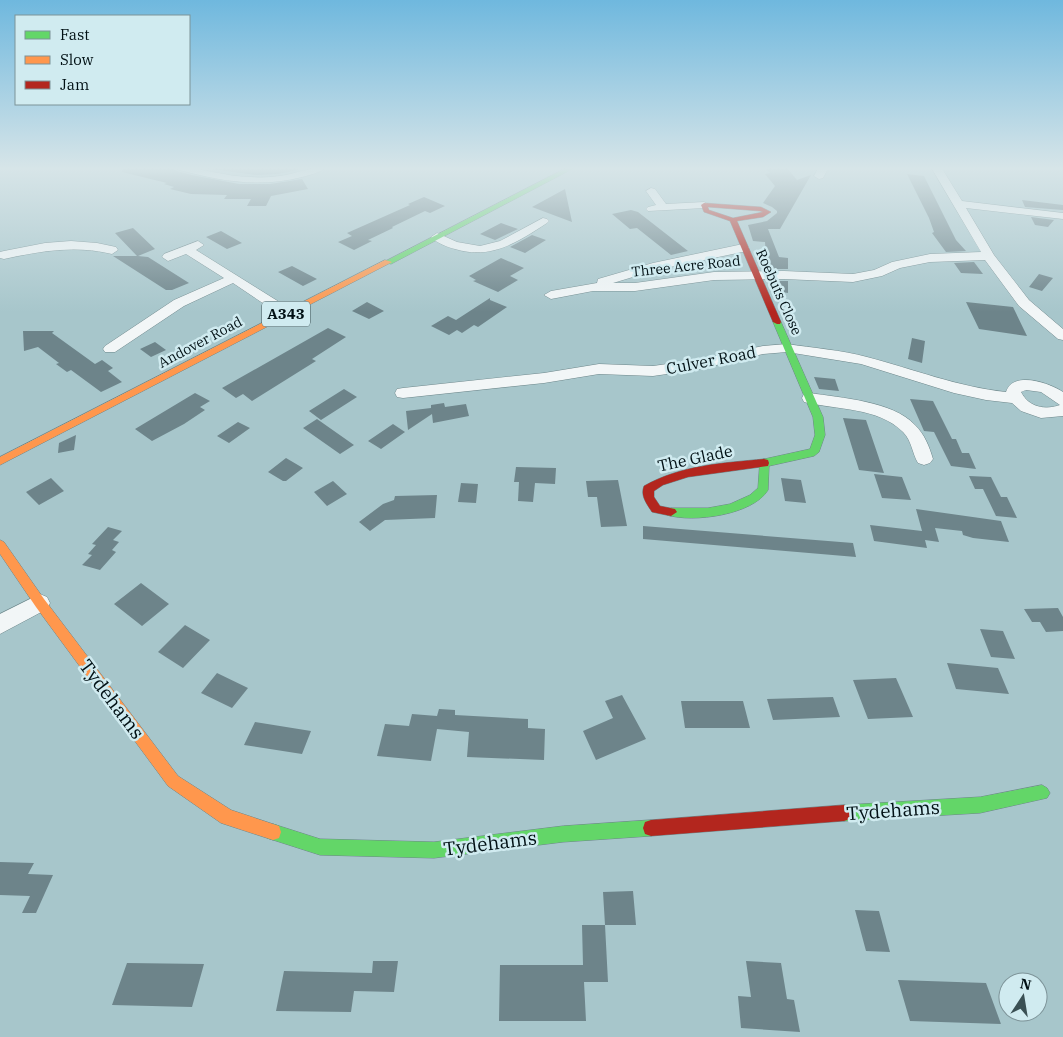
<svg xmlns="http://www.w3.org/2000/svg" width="1063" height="1037" viewBox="0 0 1063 1037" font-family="'IBM Plex Serif',serif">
<rect width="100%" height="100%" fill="#a7c6cb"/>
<path fill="#6d848a" d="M123 167H173L176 171 192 175 239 184H270L302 179 308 189 271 196 266 206H247L251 199H224L227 195 191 194 170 189 174 187 164 184 167 183 122 172Z
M196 167H296L298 170 277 174 256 175Z
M786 167 797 180 811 175 780 229H768L779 257 788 258V269H767L765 242 753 241 748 225 767 221 777 213V211L772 207 763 203 775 186 765 174 770 173 765 168Z
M907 174 924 176 956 240 966 251 946 252 932 233 934 232 929 218Z
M565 189 572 222 532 207Z
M424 197 445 206 430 213 425 211 392 227 393 228 368 240 372 241 354 250 338 242 352 236 347 233 410 205 408 204Z
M1022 200 1063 205V210L1025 207Z
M631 210 638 212 688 251 671 255 637 228 630 229 612 214Z
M1031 217 1054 220 1048 227 1035 225Z
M501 223 518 229 495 240 480 234Z
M133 228 155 249 138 256 148 257 189 283 172 290H166L113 256H137L115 233Z
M221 231 242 243 227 249 206 237Z
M532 235 546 240 525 253 510 247Z
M501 258 524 268 510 276 518 280 498 292 473 281 476 280 469 276Z
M974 262 983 274 961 273 954 263Z
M292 266 317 279 303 286 278 272Z
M1039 274 1053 278 1042 291 1029 287Z
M771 281H788V293L776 291Z
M490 298V300L507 307 478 327 474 325 462 333 457 330 449 335 431 326 448 316 456 320Z
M367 302 384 311 369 319 352 311Z
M966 302 1013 307 1027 336 979 329Z
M328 328 346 337 312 359 316 361 252 401 243 394 236 398 222 388Z
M23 331H54L52 333 95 364 102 360 113 368 108 371 122 382 101 392 71 370 67 372 56 364 59 363 38 347 24 351Z
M912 338 925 341 922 363 908 359Z
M155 342 166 350 151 357 140 349Z
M814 377 835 379 839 391 819 389Z
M344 389 357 397 321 420 309 411Z
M195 393 210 401 200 407 205 410 184 424 152 441 135 429Z
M910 399 933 401 952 439H956L962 453H969L976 469 951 466 934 432 924 431Z
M444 403 445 407 466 404 469 416 433 423 432 414 408 430 406 411 431 408V405Z
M843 418 866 420 884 473 859 470Z
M317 419 354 445 340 454 303 428Z
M238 422 250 428 229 443 217 436Z
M393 424 405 432 381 449 368 441Z
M76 435 74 450 58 453 59 443Z
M286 458 303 468 286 481H283L268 472Z
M516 467 556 468 555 484 535 483 533 502 518 501 519 482H514Z
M874 474 902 477 911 500 882 498Z
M969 476 991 477 1001 497H1007L1017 518 996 516 983 489H975Z
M51 478 64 491 39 505 26 492Z
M781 478 801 480 806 503 785 501Z
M618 480 627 526 601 527 597 497H588L586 481Z
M333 481 347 494 327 506 314 492Z
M461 483 478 484 476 503 458 502Z
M437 495 435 518 385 520 370 531 359 522 383 504 394 500 395 496Z
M916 509 1001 521 1009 542 973 538 963 535 962 531 935 528 939 542 925 540 927 548 874 541 870 525 922 531Z
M643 526 853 543 856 557 643 539Z
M108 527 122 531 113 540 119 542 112 550 116 552 100 570 82 565 92 555 88 554 96 545 92 544Z
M141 583 169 604 142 626 114 604Z
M1058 608 1063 617V631L1046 632 1040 622H1032L1024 609Z
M185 625 210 640 183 668 158 652Z
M980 629 1003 631 1015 659 991 657Z
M947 663 998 668 1009 694 956 689Z
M217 673 248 688 232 708 201 693Z
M896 678 913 717 868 719 853 680Z
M622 695 646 739 596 760 583 731 613 718 605 701Z
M833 697 840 717 773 720 767 699Z
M681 701H743L750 728H685Z
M439 709 455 710V715L528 719V728L545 729 544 760 467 757 469 732 437 729 431 761 377 756 385 724 409 726 412 714 437 716Z
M255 722 311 731 302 754 244 745Z
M0 862 34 863 28 874 53 875 36 913H22L30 896 0 895Z
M633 891 636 925H605L603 892Z
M855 910 879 911 890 952 866 951Z
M582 925H605L608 982H584L586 1021H499L500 965H583Z
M373 961H398L394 992 354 991 351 1012 276 1011 284 971 372 973Z
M746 961 781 963 787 999 794 1000 800 1032 741 1028 738 996 751 997Z
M127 963 204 964 192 1007 112 1005Z
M898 980 986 983 1001 1024 910 1021Z"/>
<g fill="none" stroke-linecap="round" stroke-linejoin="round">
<defs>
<path id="street" d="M175 167C201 167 225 177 251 177 263 178 274 177 286 175 300 172 312 167 327 167 321 172 310 175 302 177 259 188 219 181 176 169Z
M819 167H829L823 178 819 179 814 176Z
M931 167H941L962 201 1063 213V219L966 208 994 255 1029 300 1063 329V340L1058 339 1019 306 985 260 930 262 900 268 882 276 853 282 784 279 714 280 635 291H593L551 299 544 295 551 291 597 283 598 279 653 263 743 244 749 248 747 251 656 270 613 283H635L714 272 784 271 853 274 874 270 892 262 930 254 981 252Z
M651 188 655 189 666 204 704 202 709 205 704 208 648 211 646 209 648 207 656 205 646 191Z
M543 218 547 219 549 221 547 223C518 242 491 260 455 249 447 247 437 243 431 237L437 233 457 242 480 246 500 241Z
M71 241 97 243 116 247 118 250 112 254C75 245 41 251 4 259L0 258V252L4 251 45 243Z
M198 241 204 245 196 250 292 310 294 313 292 316H282L233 283 184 306 115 352H105L103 349 105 346 174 300 224 278 186 254 168 261 162 257 164 254Z
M787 344C813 348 841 350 867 357 913 369 958 387 1006 392 1013 370 1050 383 1063 392V416L1041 418 1021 411 1012 403 986 400 954 393 861 364 787 352 763 354 695 370 653 376 599 374 544 383 403 398 397 397 395 393 397 389 403 388 544 373 599 364 653 366 695 360 763 346ZM1026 390 1041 392 1060 405C1046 410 1029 408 1021 392Z
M810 393C841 398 893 401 915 425 925 435 929 446 933 459L930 463 924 465 918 463C912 453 912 441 903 432 878 407 837 410 804 402L802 398 804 394Z
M40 594 47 597 50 603 47 609 0 634V614Z"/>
<path id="fast" d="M568 167H576L391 264 384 262Z
M774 320H777L781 322 823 417 825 435 819 452 814 456 769 466 768 490C753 515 693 523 667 515L665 512 671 508H708L730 504 750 495 758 488 760 460 810 449 815 435 813 417 773 322Z
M1042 785 1047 788 1050 793 1047 798 980 813 844 821 838 819 836 813 838 807 844 805 980 797Z
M651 820 657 822 659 828 657 834 651 836 563 842 434 858 320 855 267 838 265 832 267 826 273 824 320 839 434 842 563 826Z"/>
<path id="slow" d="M385 260 392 262 0 465V457Z
M0 540 4 542 44 599 178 776 231 810 279 826 281 832 279 838 273 840 221 823 168 786 36 607 0 554Z"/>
<path id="jam" d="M704 203 761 207 771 212 763 217 737 221 781 322 780 324H777L773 322 730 221 704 212 701 205ZM708 207 760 211 763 212 733 218 709 210Z
M764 459 768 460 769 463 768 466 688 477 663 485 654 491V497L660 506 675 509 677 512 671 516 652 512C647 504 640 496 644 486 681 465 723 463 764 459Z
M844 805 850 807 852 813 850 819 844 821 651 836 645 834 643 828 645 822 651 820Z"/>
</defs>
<use href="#street" stroke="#6d868a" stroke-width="1"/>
<use href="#fast" stroke="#6d868a" stroke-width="1"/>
<use href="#slow" stroke="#6d868a" stroke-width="1"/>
<use href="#jam" stroke="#6d868a" stroke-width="1"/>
<use href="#street" fill="#f2f6f7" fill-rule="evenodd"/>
<use href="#fast" fill="#63d668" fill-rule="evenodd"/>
<use href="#slow" fill="#ff974d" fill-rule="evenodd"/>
<use href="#jam" fill="#b3261e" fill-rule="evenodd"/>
</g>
<linearGradient id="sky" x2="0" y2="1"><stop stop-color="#6fb8de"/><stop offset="0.54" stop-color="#d7e5e8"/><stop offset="1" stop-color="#d7e5e8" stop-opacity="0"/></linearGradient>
<rect width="1063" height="312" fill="url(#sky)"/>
<g text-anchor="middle" stroke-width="5" stroke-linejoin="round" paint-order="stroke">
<g font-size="14" fill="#001014" stroke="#d0ebf0">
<text transform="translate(686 266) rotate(-6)" y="5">Three Acre Road</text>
<text transform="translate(779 292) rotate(66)" y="5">Roebuts Close</text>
<text transform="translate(200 342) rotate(-28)" y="5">Andover Road</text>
</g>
<rect fill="#d0ebf0" stroke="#3e5256" stroke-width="1" x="262" y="301.5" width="48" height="25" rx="4"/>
<g font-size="15" font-weight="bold" fill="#001014">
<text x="286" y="319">A343</text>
</g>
<g font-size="16" fill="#001014" stroke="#d0ebf0">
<text transform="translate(711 360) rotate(-11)" y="6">Culver Road</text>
<text transform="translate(695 458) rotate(-12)" y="6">The Glade</text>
</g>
<g font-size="19" fill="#001014" stroke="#d0ebf0">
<text transform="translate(112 699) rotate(53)" y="7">Tydehams</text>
<text transform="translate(893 810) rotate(-4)" y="7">Tydehams</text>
<text transform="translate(490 843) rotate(-7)" y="7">Tydehams</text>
</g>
</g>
<rect x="15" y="15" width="175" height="90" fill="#d0ebf0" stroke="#7d9398"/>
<rect x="25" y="31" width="25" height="8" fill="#63d668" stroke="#7d9398"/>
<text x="60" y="40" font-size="15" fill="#001014">Fast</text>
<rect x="25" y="56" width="25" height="8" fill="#ff974d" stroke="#7d9398"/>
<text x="60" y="65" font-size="15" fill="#001014">Slow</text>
<rect x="25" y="81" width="25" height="8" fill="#b3261e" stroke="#7d9398"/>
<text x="60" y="90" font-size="15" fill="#001014">Jam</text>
<g transform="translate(1023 997) rotate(12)"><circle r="24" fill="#d0ebf0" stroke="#7d9398"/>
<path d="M0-4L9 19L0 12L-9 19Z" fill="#3a5054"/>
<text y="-8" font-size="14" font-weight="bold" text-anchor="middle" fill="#001014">N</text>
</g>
</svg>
